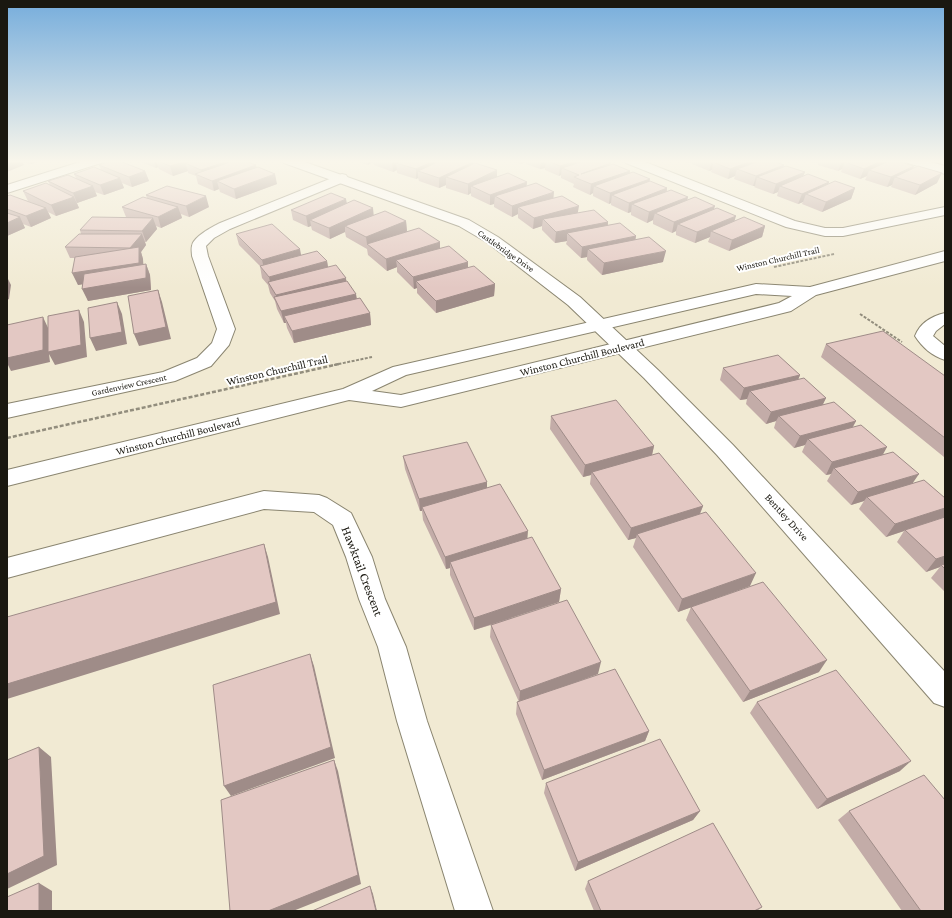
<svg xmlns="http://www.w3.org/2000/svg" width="952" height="918" viewBox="0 0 952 918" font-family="'Crimson Pro',serif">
<rect width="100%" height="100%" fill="#f1ead3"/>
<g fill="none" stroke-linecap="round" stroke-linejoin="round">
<defs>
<path id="minor" d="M86 160H103L101 163 7 193V185Z
M624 160H640L795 221 825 228H843L945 207V215L843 236H825L786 227 626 163Z
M906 160H924L945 166V174L908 163Z
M342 174 346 175 348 178 346 181 230 229 214 238 206 246 208 256 235 329 229 345 211 366 175 381 7 418V404L163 372 197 358 212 343 217 329 192 256C192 253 191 249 192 246 193 237 212 227 220 223Z
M945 313V324L936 331 933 336 945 346V360C932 356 922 347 915 336 920 323 932 316 945 313Z
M264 491 319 495 327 498 351 513 372 557 385 599 406 647 427 721 493 911H455L397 721 378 647 359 599 346 557 333 525 314 512 264 509 7 578V558Z"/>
<path id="tertiary" d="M282 160H299L469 220 498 237 580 297 658 370 733 445 945 672V707L934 703 717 455 644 378 568 305 488 243 459 226 284 163Z"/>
<path id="secondary" d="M945 251V261L816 295 791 311 401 407 349 400 7 486V470L343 389 393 367 756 284 810 287ZM756 294 792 296 779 303 401 395 372 391 406 375Z"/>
</defs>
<use href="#minor" stroke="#8a8570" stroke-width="2"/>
<use href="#tertiary" stroke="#8a8570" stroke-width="2"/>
<use href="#secondary" stroke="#8a8570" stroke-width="2"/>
<path stroke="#928d7d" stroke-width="2" stroke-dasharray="3 1.5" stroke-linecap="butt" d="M774 267 834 254
M860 314 902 342
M334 365 372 357"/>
<path stroke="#928d7d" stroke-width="2.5" stroke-dasharray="4 2" stroke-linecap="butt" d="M7 438 339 364"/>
<use href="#minor" fill="#fff" fill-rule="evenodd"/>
<use href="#tertiary" fill="#fff" fill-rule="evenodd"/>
<use href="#secondary" fill="#fff" fill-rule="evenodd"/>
</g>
<path fill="#c3aca8" d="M7 160H43L31 164 22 162 24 165Z
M141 160H235L257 167 277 184 236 199 220 192 219 189 214 191 198 184 196 176 188 173V171L173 176 159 169 158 167 156 168 141 162Z
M353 160H466L473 162V164L497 177 527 182 526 186 553 198 578 213 608 222V226L636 236 635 240 663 262 602 275 587 260V257L581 258 566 244 567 241 555 243 542 230V226L533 229 518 218V214L512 217 494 207V204L490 205 471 196V193L468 195 446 188V185L439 188 419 181 418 178 416 179 397 173V170L393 172 374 165 373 162 368 165Z
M507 160H602L611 165 630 173 650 179 649 181 667 188V192L687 200 714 209 735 221 765 226 762 237 729 251 708 242 710 237 695 243 676 235V231L672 233 653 224V220L647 223 631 215V212L628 213 611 205V203L609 204 593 196V193L590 195 573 187 574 184 561 178V175L559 176 545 170V168L540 169 526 164 527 161 521 164Z
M681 160H759V161L784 166 805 172 803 176 829 184 855 188 851 199 822 212 802 204 803 202 798 204 777 196 778 192 773 194 754 187 755 186H753L734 179 735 176 728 179 711 172 712 170 709 171 692 164V162L689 163Z
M803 160H887L886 162 913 168 937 183 915 195 891 187 892 185 887 187 865 180 867 176 860 179 841 172 842 169 838 171 818 165 819 161 814 163Z
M99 165 145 171 149 181 132 187 122 183 124 188 104 195 95 192 97 196 77 203 79 208 56 216 48 212 51 218 31 227 23 224 25 228 7 236V196L28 201 23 191 50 185 48 181 76 178 74 174 101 170Z
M146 195 209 207 189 217 181 214 182 218 161 228 156 226 157 229 146 242H145L146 245 141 252 143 259V264H146L150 275 151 290 88 301 83 284 78 285 74 258H70L65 247 81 234 80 230 128 218 126 217 122 207 147 198Z
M347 203 373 215 406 221 407 231 440 249 468 262V267L495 284 494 296 436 313 417 293V288L414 289 397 272V267L387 271 368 255 367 249 346 237 345 232 330 239 312 230 311 226 308 227 293 220 291 210Z
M236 234 301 255 327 261 328 267 346 281 357 299 370 313 371 325 294 343 287 328 286 323H284L277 309 275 301 270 293 268 285 262 278 260 266 239 245Z
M826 344 945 376V457H944L821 357Z
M723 368 800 375 798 380 826 398 823 404 856 421 853 427 913 483 945 498V592L931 578 940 567 926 572 897 542 904 531 886 537 859 509 864 501 851 505 827 481 831 474 826 475 802 452 805 445 794 448 774 428 776 421 766 424 746 404 747 399 740 400 720 380Z
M551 416 654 446 652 455 703 506 700 514 750 586 678 612 633 547 636 538 628 540 590 484 591 475 583 477 550 429Z
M403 456 487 482V488L527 538 561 589 559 602 511 618 598 674 579 681 649 731 645 741 542 780 516 714 517 702H519L490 637 491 625 474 630 450 575V568L446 569 423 520 422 511H420L405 469Z
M691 607 819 672 743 702 686 620Z
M757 702 900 771 817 809 750 713Z
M546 783 700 811 693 820 575 871 544 793Z
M849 811 945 911H902L838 820Z
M588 881 762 907 757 911H594L585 889Z"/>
<path fill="#9f8c88" d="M7 160H21L24 165 7 172Z
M29 160H43L31 164Z
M153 160H156L158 167 156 168Z
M190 160H218L185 163 188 171 173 176 170 166Z
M231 160H235L237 168 203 177 201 170Z
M367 160H373V162L368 165Z
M397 160H420L396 163 397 170 393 172 392 162Z
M436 160H448L418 171V178L416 179V169Z
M521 160H527V161L521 164Z
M541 160H567H546L545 168 540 169Z
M578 160H592L562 168 561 175 559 176 560 166Z
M690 160H693L692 162 689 163Z
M716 160H737L713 162 712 170 709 171 712 161Z
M754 160H759L757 167 737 169 735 176 728 179 730 169Z
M816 160H820L819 161 814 163Z
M845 160H862L845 162 842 169 838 171 842 161Z
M883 160H887L884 167 869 170 867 176 860 179 864 169Z
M473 162V172L446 177V185L439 188V178Z
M256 165 258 175 217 181 219 189 214 191 212 181Z
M784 165 781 175 757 177 755 186H753L756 176Z
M914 166 910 176 895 177 892 185 887 187 891 177Z
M497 170V180L471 186V193L468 195V184Z
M145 171 149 181 132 187 129 177Z
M630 171 629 181 594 186 593 193 590 195 591 184Z
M805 172 801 182 780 186 778 192 773 194 776 184Z
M942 173 937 183 915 195 920 185Z
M275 174 277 184 236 199 234 189Z
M120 178 124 188 104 195 100 185Z
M650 179 648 189 612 195 611 203 609 204 610 193Z
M527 182 526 192 495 196 494 204 490 205V195Z
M829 182 826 192 806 194 803 202 798 204 802 194Z
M93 186 97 196 77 203 73 193Z
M667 188 665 199 632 204 631 212 628 213 629 203Z
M855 188 851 199 822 212 826 202Z
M554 192 553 203 518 207V214L512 217V206Z
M206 196 209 207 189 217 186 206Z
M74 197 79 208 56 216 51 205Z
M688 197 686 207 655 213 653 220 647 223 649 212Z
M346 199 348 209 310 220 311 226 308 227 306 216Z
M579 206 577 217 543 219 542 226 533 229 534 218Z
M715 206 712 216 678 224 676 231 672 233 674 222Z
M178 207 182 218 161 228 158 217Z
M46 208 51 218 31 227 26 216Z
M373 208 374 218 345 226V232L330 239 329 228Z
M736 216 733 226 711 231 710 237 695 243 697 232Z
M20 217 25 228 7 236V223Z
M153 218 157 229 146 242 142 231Z
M406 221 407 232 367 244 366 237Z
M608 222 607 233H567V241L555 243 556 232Z
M765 226 762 237 729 251 732 240Z
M142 234 146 245 141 252 143 259 144 274 78 285 72 273 135 259 130 248Z
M636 236 634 248 588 249 587 257 581 258 582 247Z
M440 242V253L396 260 397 267 387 271 386 259Z
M300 249 302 260 265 272 262 260Z
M666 251 663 262 602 275 604 263Z
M327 261 329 273 271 287 269 277Z
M468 262V274L416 281 417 288 414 289 413 277Z
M146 264 150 275 151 290 88 301 82 289Z
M7 277 11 285 9 299 7 300Z
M346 278 347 289 279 307 276 295Z
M495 284 494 296 436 313V301Z
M158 290 162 302 171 339 139 346 134 334Z
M356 294 358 305 284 316 286 323H284L281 311Z
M117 302 122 314 127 344 96 351 90 338Z
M79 310 84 322 87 357 55 365 49 354 50 362 11 371 7 363V358L43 317 49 330Z
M370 313 371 325 294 343 292 331Z
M800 375 795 387 750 391 747 399 740 400 744 388Z
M826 398 820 410 779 416 776 421 766 424 771 412Z
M856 421 849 433 808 439 805 445 794 448 800 436Z
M654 446 651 459 592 472 591 475 583 477 585 465Z
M887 447 880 460 834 468 831 474 826 475 832 462Z
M919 474 910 487 867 497 864 501 851 505 858 492Z
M487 482V494L422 507V511H420L419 499Z
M703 506 698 518 637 534 636 538 628 540 631 528Z
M945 508V517L905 530 904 531 886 537 895 524Z
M528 531 527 543 450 562V568L446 569 445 557Z
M264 544 268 557 280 614 7 699V684Z
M945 556V565H941L940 567 926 572 936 559Z
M756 573 750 586 678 612 682 599Z
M561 589 559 602 474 630V618Z
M310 654 314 666 335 758 231 796 224 786Z
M827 660 819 672 743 702 750 691Z
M601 662 598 674 519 703 520 691Z
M649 731 645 741 542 780 544 770Z
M39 747 51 757 57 865 7 889V874Z
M334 760 338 771 361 884 293 911H268Z
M911 761 900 771 817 809 827 799Z
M700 811 693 820 575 871 578 862Z
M39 883 52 891V911H39Z
M370 886 373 894 377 911H376Z"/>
<path fill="#e3c8c3" stroke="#9f8c88" d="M114 160H117L145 171 129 177 99 165Z
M156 160H190L170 166Z
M195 160H231L201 170 185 163Z
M236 160H243L256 165 212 181 195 174Z
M386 160H397L392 162Z
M403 160H436L416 169 396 163Z
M442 160H466L473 162 439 178 418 171Z
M546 160H578L560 166Z
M587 160H602L611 163 581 174 613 164 630 171 591 184 574 177 579 175 562 168Z
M708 160H716L712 161Z
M720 160H754L730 169 713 162Z
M762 160H769L784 165 756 176 737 169Z
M837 160H845L842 161Z
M851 160H883L864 169 845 162Z
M891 160H894L914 166 891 177 869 170Z
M475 163 497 170 468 184 446 177Z
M786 166 805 172 776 184 757 177Z
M918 166 942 173 920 185 895 177Z
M94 167 120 178 100 185 74 174Z
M258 167 275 174 234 189 217 181Z
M633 172 650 179 610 193 594 186Z
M508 173 527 182 490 195 471 186Z
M808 174 829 182 802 194 780 186Z
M68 175 93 186 73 193 48 181Z
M650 181 667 188 629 203 612 195Z
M835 181 855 188 826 202 806 194Z
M46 183 74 197 51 205 23 191Z
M536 183 554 192 512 206 495 196Z
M167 186 206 196 186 206 146 195Z
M671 190 688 197 649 212 632 204Z
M331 193 346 199 306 216 291 210Z
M10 195 46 208 26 216 7 209V196Z
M562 196 579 206 534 218 518 207Z
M143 197 178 207 158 217 122 207Z
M695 197 715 206 674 222 655 213Z
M354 200 373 208 329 228 310 220Z
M717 208 736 216 697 232 678 224Z
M594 210 608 222 556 232 543 219Z
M385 211 406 221 366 237 345 226Z
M7 213 20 217 7 223Z
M92 217 153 218 142 231 80 230Z
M744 217 765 226 732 240 711 231Z
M620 223 636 236 582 247 567 233Z
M272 224 300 249 262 260 236 234Z
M419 228 440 242 386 259 367 244Z
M79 234H142L130 248 65 247Z
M649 237 666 251 604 263 588 249Z
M449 246 468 262 413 277 396 260Z
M139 247V263L72 273 75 257Z
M317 251 327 261 269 277 260 266Z
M146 264V278L82 289 84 274Z
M336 265 346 278 276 295 268 282Z
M474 266 495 284 436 301 416 281Z
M347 281 356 294 281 311 274 297Z
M158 290 166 327 134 334 128 296Z
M360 298 370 313 292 331 284 316Z
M117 302 122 332 90 338 88 308Z
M79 310 81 345 48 352V316Z
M43 317V350L7 358V325Z
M883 331 945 376V438L826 344Z
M778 355 800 375 744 388 723 368Z
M804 378 826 398 771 412 750 391Z
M616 400 654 446 585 465 551 416Z
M834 402 856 421 800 436 779 416Z
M861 425 887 447 832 462 808 439Z
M467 442 487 482 419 499 403 456Z
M893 452 919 474 858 492 834 468Z
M659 453 703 506 631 528 592 472Z
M924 480 945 498V508L895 524 867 497Z
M500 484 528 531 445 557 422 507Z
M706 512 756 573 682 599 637 534Z
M945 517V556L936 559 905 530Z
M532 537 561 589 474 618 450 562Z
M264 544 276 602 7 684V617Z
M945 564V569L941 565Z
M763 582 827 660 750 691 691 607Z
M567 600 601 662 520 691 491 625Z
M310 654 331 747 224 786 213 685Z
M615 669 649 731 544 770 517 702Z
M836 670 911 761 827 799 757 702Z
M660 739 700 811 578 862 546 783Z
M39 747 44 856 7 874V760Z
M334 760 358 875 268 911H230L221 800Z
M924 775 945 800V911H921L849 811Z
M713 823 762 907 754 911H601L588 881Z
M39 883V911H7V897Z
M370 886 376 911H312Z"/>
<linearGradient id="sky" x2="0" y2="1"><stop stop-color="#76addc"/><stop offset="0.56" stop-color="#f9f6eb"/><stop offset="1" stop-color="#f9f6eb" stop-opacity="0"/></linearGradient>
<rect width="952" height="288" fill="url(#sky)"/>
<g text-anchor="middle" stroke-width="4" stroke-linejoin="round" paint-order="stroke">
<g font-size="9" fill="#1a1810" stroke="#fff">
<text transform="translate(506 251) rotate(35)" y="3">Castlebridge Drive</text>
<text transform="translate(778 259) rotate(-13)" y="3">Winston Churchill Trail</text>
<text transform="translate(129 385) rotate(-12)" y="3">Gardenview Crescent</text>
</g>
<g font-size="11" fill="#1a1810" stroke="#fff">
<text transform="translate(582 357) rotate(-14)" y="4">Winston Churchill Boulevard</text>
<text transform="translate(277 370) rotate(-13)" y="4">Winston Churchill Trail</text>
<text transform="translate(178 436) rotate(-14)" y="4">Winston Churchill Boulevard</text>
<text transform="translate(787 517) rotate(48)" y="4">Bentley Drive</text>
</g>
<g font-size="13" fill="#1a1810" stroke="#fff">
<text transform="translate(363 571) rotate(69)" y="5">Hawktail Crescent</text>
</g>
</g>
<rect width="952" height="918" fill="none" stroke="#1a1810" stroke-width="16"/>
</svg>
